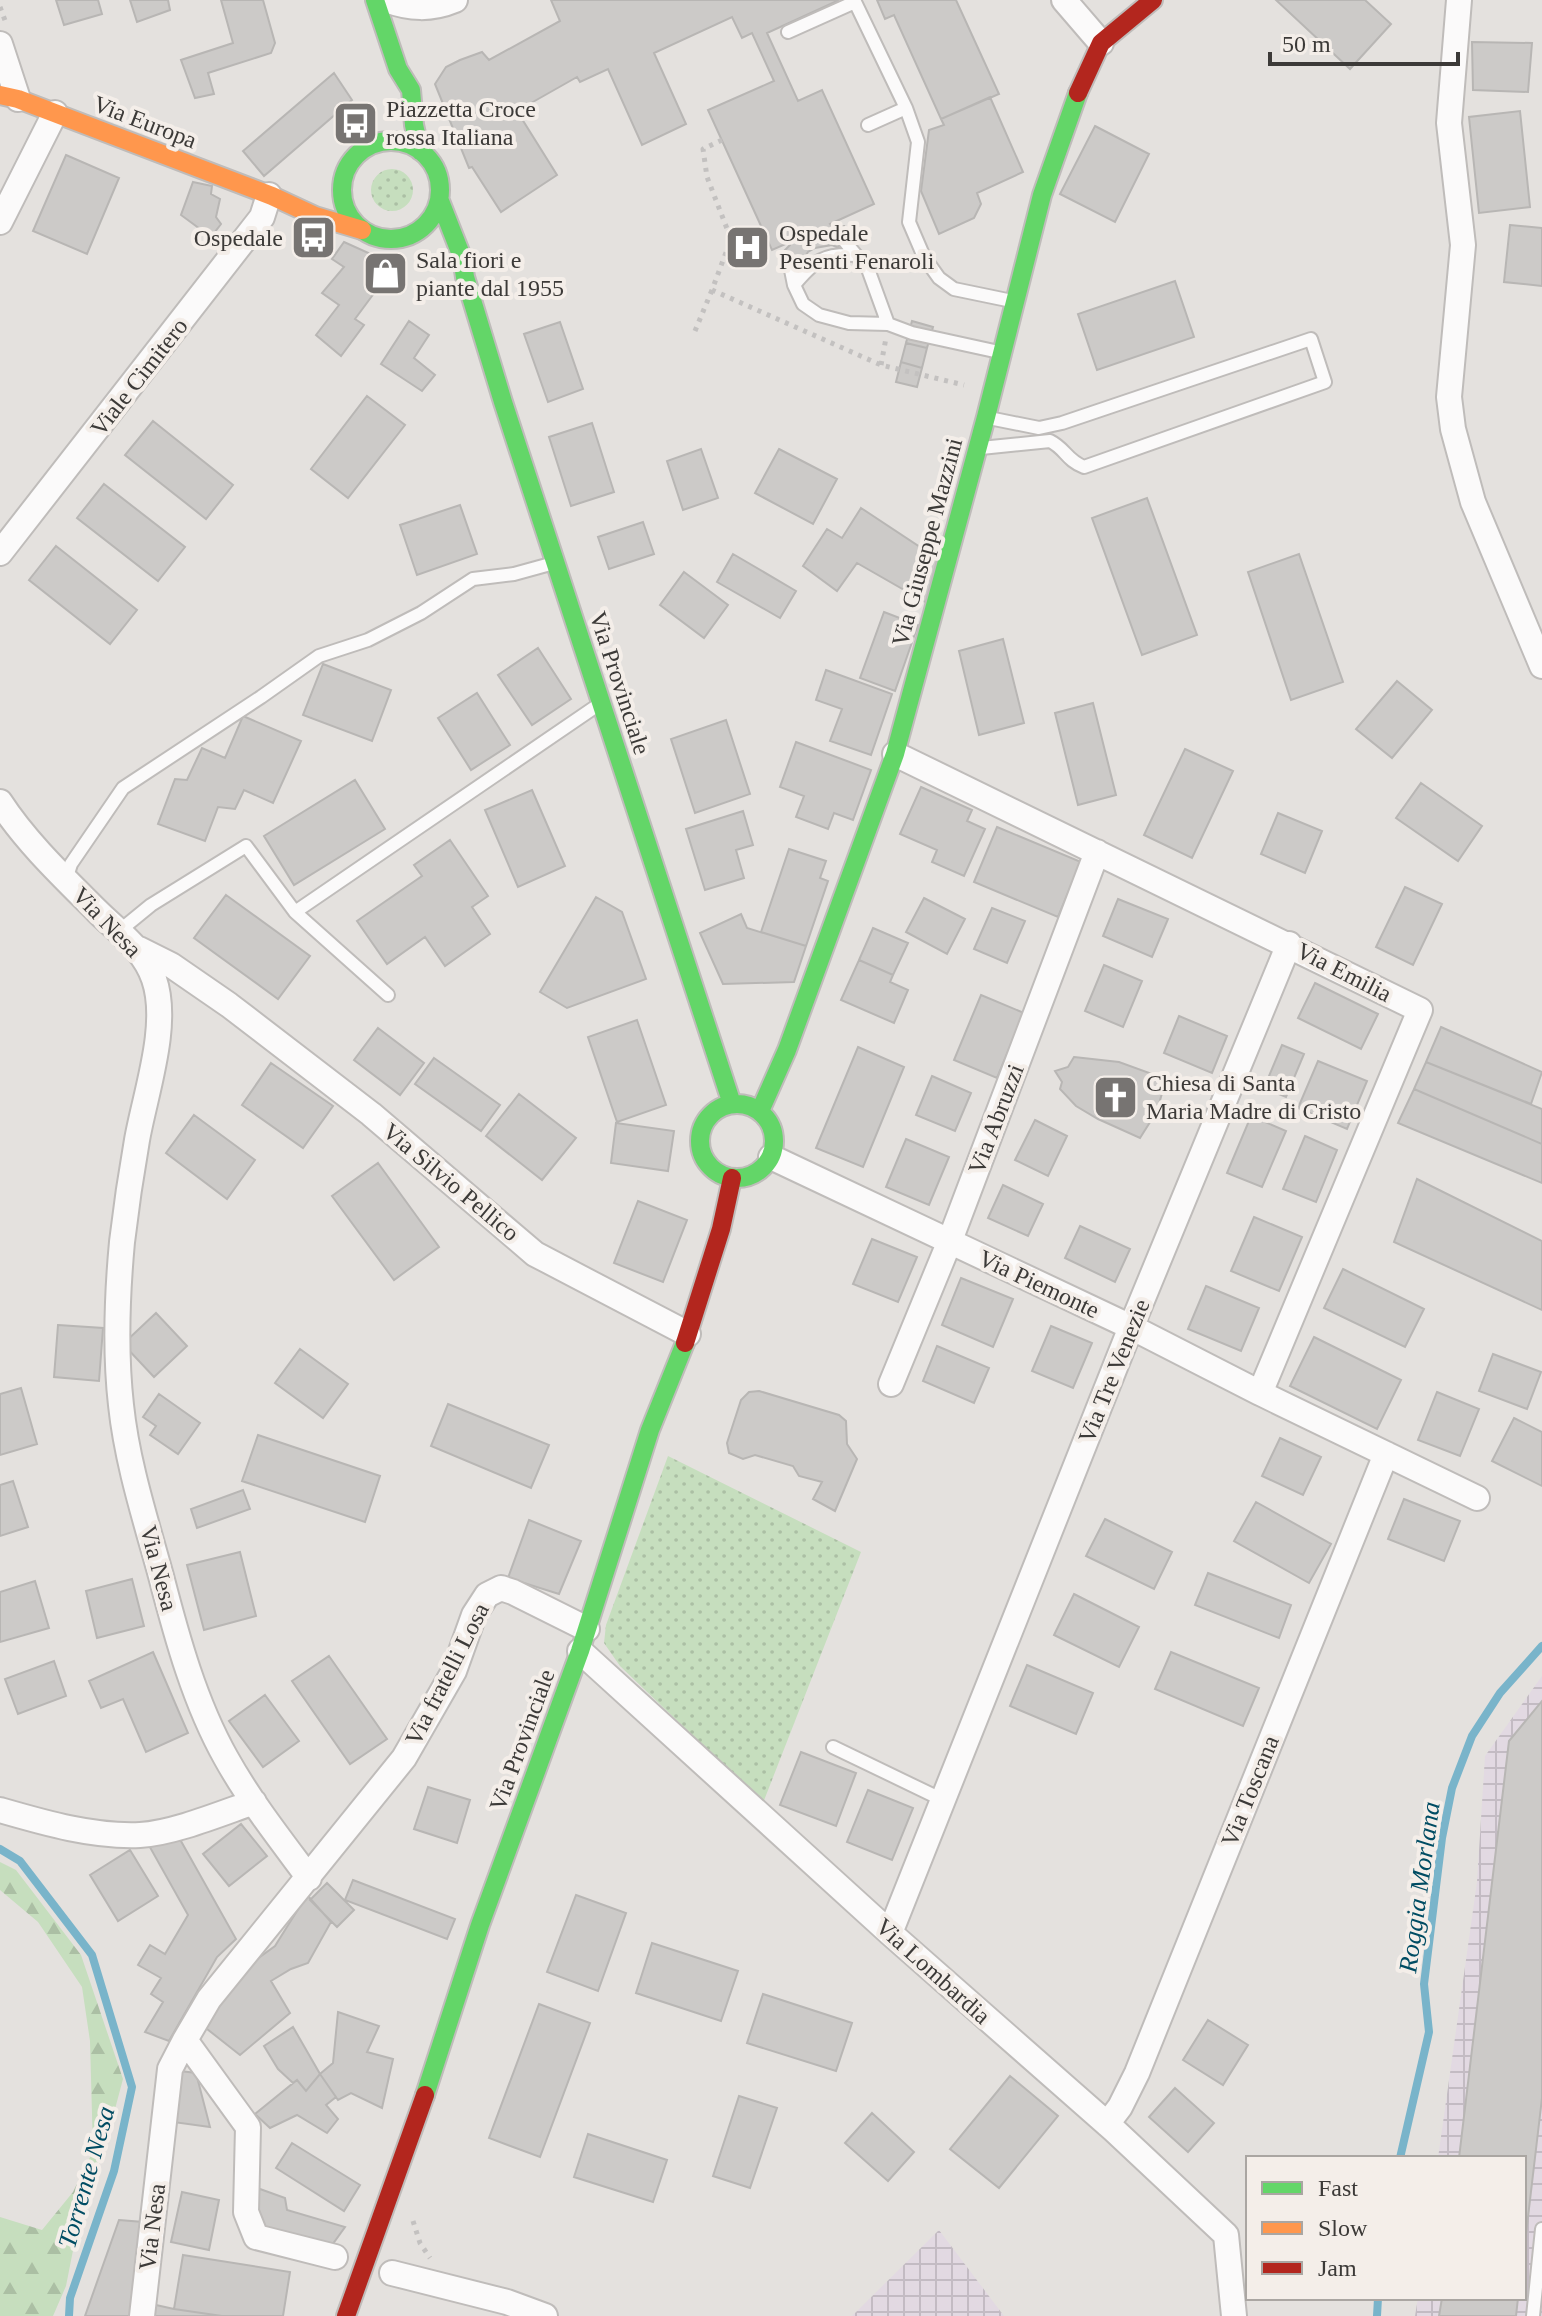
<svg xmlns="http://www.w3.org/2000/svg" width="1542" height="2316" viewBox="0 0 1542 2316" font-family="Georgia,serif">
<defs>
<pattern id="industrial-grid" width="8" height="8" patternUnits="userSpaceOnUse" patternTransform="scale(2)"><rect width="8" height="8" fill="#e2d9e2"/><path d="M0 4h8M4 0v8" fill="none" stroke="#c3bbc3"/></pattern>
<pattern id="grass-dots" width="8" height="8" patternUnits="userSpaceOnUse" patternTransform="scale(2)"><rect width="8" height="8" fill="#c6debe"/><path d="M2 2h.1M6 6h.1" fill="none" stroke="#abbfa4" stroke-width="1.8" stroke-linecap="round"/></pattern>
<pattern id="forest-firs" width="22" height="20" patternUnits="userSpaceOnUse" patternTransform="scale(2)"><rect width="22" height="20" fill="#c6debe"/><path d="M5 1l3.5 6h-7zM16 11l3.5 6h-7z" fill="#abbfa4"/></pattern>
</defs>
<rect width="100%" height="100%" fill="#e4e1de"/>
<path fill="url(#industrial-grid)" d="M1542 1676V2316H1415L1418 2298H1524V2158H1438L1477 1882 1485 1756Z
M939 2230 1004 2316H852Z"/>
<path fill="url(#grass-dots)" d="M371 190a21 21 0 1 1 42 0a21 21 0 1 1-42 0Z
M668 1456 861 1552 763 1803 620 1666 604 1643 606 1625Z"/>
<path fill="url(#forest-firs)" d="M0 1862 16 1870 81 1955 123 2079 103 2154 78 2225 66 2286 53 2316H0V2217L42 2230 73 2192 93 2151 90 2041 82 1987 38 1922 0 1890Z"/>
<g fill="none" stroke-linecap="round" stroke-linejoin="round">
<path stroke="#79b4ca" stroke-width="8" d="M0 1849 20 1861 92 1955 132 2087 114 2171 70 2298 69 2316
M1400 2158 1429 2032 1424 1984 1442 1838 1452 1788 1472 1736 1500 1693 1542 1646
M1377 2316 1378 2298"/>
</g>
<path fill="#cccac8" stroke="#b8b6b4" stroke-width="2" d="M56 0H98L102 14 64 25Z
M130 0H168L170 10 137 22Z
M221 0H263L275 43 271 53 208 73 214 94 195 98 181 60 233 43Z
M551 0H839L767 33 798 101 822 90 874 204 830 224 832 227 844 226 839 248 832 245 815 248 808 252 799 266 780 255 790 245V242L772 250 708 110 774 81 752 33 742 38 732 17 654 53 686 124 642 145 608 69 580 82 577 77 517 111 557 175 501 212 472 167 469 168 435 84 446 67 460 60 482 52 489 60 560 21Z
M877 0H956L999 94 941 119 894 15 885 19Z
M1276 0H1365L1391 24 1350 69Z
M1472 42 1532 43 1528 92 1473 90Z
M334 73 352 100 264 176 243 151Z
M990 97 1023 172 977 193 981 204 974 218 939 234 921 191 929 130 944 125 941 119Z
M1520 111 1530 207 1479 213 1469 117Z
M1095 126 1149 154 1115 222 1060 194Z
M66 155 119 178 87 254 33 231Z
M193 182 212 186 211 194 220 199 216 217 221 224 211 237 181 215Z
M1510 225 1542 228V286L1504 282Z
M344 242 395 265 355 319 364 325 341 356 316 335 339 305 322 293 344 267 332 259Z
M1175 281 1194 337 1097 370 1078 314Z
M409 321 429 335 414 358 435 375 422 391 381 364Z
M912 321 933 327 927 348 906 343Z
M560 322 583 389 548 402 524 334Z
M906 343 927 348 922 368 901 362Z
M901 362 922 368 917 387 896 382Z
M367 396 405 425 348 498 311 469Z
M153 421 233 485 206 519 125 455Z
M592 423 614 492 571 506 549 437Z
M701 449 718 498 683 510 667 461Z
M779 449 837 479 813 524 755 493Z
M104 484 185 547 158 581 77 518Z
M1147 498 1197 635 1142 655 1092 518Z
M460 505 477 554 417 575 400 525Z
M861 508 941 561 927 603 857 563 837 591 803 566 827 529 842 538Z
M643 522 654 554 609 569 598 537Z
M56 546 137 610 110 644 29 580Z
M733 554 796 591 780 618 717 582Z
M1299 554 1343 682 1291 700 1248 572Z
M684 572 728 605 704 638 660 605Z
M884 612 918 625 895 691 860 678Z
M1003 639 1024 723 979 735 959 651Z
M538 648 571 699 532 725 498 675Z
M323 664 391 690 372 741 303 715Z
M826 670 892 694 871 755 830 741 842 709 816 700Z
M1397 681 1432 710 1392 758 1356 729Z
M477 693 510 745 471 770 438 718Z
M1093 703 1116 795 1078 805 1055 713Z
M243 716 301 741 273 803 244 790 235 809 218 807 205 841 158 824 175 779 187 780 202 748 225 758Z
M726 720 750 794 695 813 671 739Z
M796 742 871 770 853 820 834 813 828 829 796 817 804 796 780 787Z
M1185 749 1233 771 1192 858 1144 835Z
M355 780 385 829 294 885 264 836Z
M1421 783 1482 826 1458 861 1396 818Z
M921 787 972 810 967 821 985 829 964 876 932 862 937 850 900 834Z
M532 790 565 866 518 887 485 810Z
M743 811 753 845 736 850 744 878 705 890 686 829Z
M1278 813 1322 831 1305 873 1261 854Z
M997 827 1081 862 1058 917 974 882Z
M450 840 488 896 472 907 490 934 445 966 425 937 387 964 357 921 422 876 414 865Z
M789 849 826 861 820 878 828 881 806 946 761 932Z
M1405 887 1442 904 1413 965 1376 947Z
M226 895 310 956 278 999 194 938Z
M596 897 622 912 646 979 567 1008 540 992Z
M924 898 965 919 947 954 906 932Z
M1118 899 1168 919 1152 957 1103 936Z
M992 908 1025 921 1007 963 974 949Z
M741 914 747 928 806 946 794 982 723 984 700 933Z
M873 928 908 943 893 975 859 960Z
M859 960 893 975 890 982 908 990 894 1023 841 1000Z
M1104 965 1142 981 1123 1027 1085 1011Z
M1315 983 1378 1014 1361 1049 1298 1018Z
M981 995 1024 1013 997 1078 954 1060Z
M1179 1016 1227 1036 1212 1073 1164 1053Z
M637 1020 666 1105 617 1122 588 1037Z
M1441 1027 1542 1072 1531 1104 1426 1062Z
M378 1028 424 1063 400 1095 354 1060Z
M1282 1045 1304 1054 1286 1097 1264 1088Z
M858 1047 904 1067 863 1167 816 1148Z
M1074 1057 1119 1062 1166 1079 1157 1111 1140 1138 1098 1119 1076 1106 1060 1089 1062 1082 1055 1071 1068 1067Z
M434 1058 500 1105 481 1131 415 1084Z
M1318 1061 1367 1081 1347 1129 1298 1108Z
M1426 1062 1542 1109V1144L1414 1089Z
M271 1063 333 1106 303 1148 242 1105Z
M932 1076 971 1093 955 1131 916 1115Z
M1414 1089 1542 1144V1183L1398 1123Z
M519 1094 576 1138 542 1180 486 1136Z
M194 1115 255 1160 227 1199 166 1153Z
M1251 1116 1286 1131 1262 1187 1227 1173Z
M1035 1120 1067 1136 1048 1176 1015 1160Z
M616 1123 674 1131 668 1171 611 1163Z
M1305 1136 1337 1150 1316 1202 1283 1189Z
M906 1139 949 1157 929 1205 886 1187Z
M378 1163 439 1247 394 1280 332 1196Z
M1417 1179 1542 1241V1310L1394 1242Z
M1003 1185 1043 1204 1028 1236 988 1218Z
M638 1201 687 1220 663 1282 614 1263Z
M1254 1217 1302 1237 1279 1291 1231 1271Z
M1080 1226 1130 1249 1115 1282 1065 1258Z
M872 1239 917 1257 898 1302 853 1284Z
M1343 1269 1424 1309 1405 1347 1324 1308Z
M961 1278 1013 1299 993 1347 942 1325Z
M1206 1286 1259 1308 1241 1351 1188 1329Z
M156 1313 187 1346 154 1377 123 1344Z
M58 1325 103 1328 99 1381 54 1377Z
M1051 1326 1092 1343 1073 1388 1032 1371Z
M1314 1337 1401 1380 1377 1429 1290 1386Z
M937 1346 989 1368 974 1403 923 1381Z
M300 1349 348 1384 323 1418 275 1383Z
M1493 1354 1541 1372 1527 1409 1479 1391Z
M21 1388 37 1444 0 1455V1394Z
M759 1391 839 1415 846 1421 847 1444 857 1459 835 1511 813 1499 822 1482 799 1476 793 1466 755 1455 743 1459 729 1453 727 1443 741 1400 749 1392Z
M1437 1392 1479 1409 1460 1456 1418 1440Z
M159 1394 200 1423 178 1454 150 1435 156 1426 143 1417Z
M448 1404 549 1445 531 1488 431 1446Z
M1514 1418 1542 1432V1486L1492 1461Z
M258 1435 380 1476 365 1522 242 1481Z
M1280 1438 1321 1457 1303 1495 1262 1476Z
M13 1481 28 1527 0 1536V1485Z
M243 1490 250 1509 197 1528 191 1509Z
M1404 1499 1460 1521 1444 1561 1388 1539Z
M1256 1502 1331 1544 1309 1583 1234 1541Z
M1105 1519 1172 1552 1154 1589 1086 1556Z
M529 1520 581 1541 559 1594 508 1578Z
M240 1552 256 1616 204 1630 187 1565Z
M1208 1573 1291 1605 1279 1638 1195 1605Z
M132 1579 144 1626 97 1638 86 1591Z
M35 1581 49 1628 0 1642V1592Z
M1074 1594 1139 1627 1119 1667 1054 1635Z
M153 1652 188 1733 146 1752 123 1699 101 1708 89 1681Z
M1171 1652 1259 1688 1243 1726 1155 1689Z
M329 1656 387 1739 350 1764 292 1681Z
M54 1661 66 1696 18 1714 5 1679Z
M1027 1665 1093 1693 1076 1734 1010 1706Z
M265 1695 299 1741 263 1767 229 1721Z
M1542 1701V2098L1524 2251V2158H1459L1509 1741Z
M801 1752 856 1773 836 1826 780 1805Z
M428 1787 470 1800 457 1843 414 1829Z
M868 1790 913 1808 892 1860 847 1842Z
M241 1824 267 1856 229 1886 203 1854Z
M177 1834 236 1939 217 1957 169 2041 145 2032 163 2002 151 1994 161 1978 138 1965 150 1945 165 1954 188 1915 147 1842Z
M130 1850 158 1896 118 1921 90 1875Z
M353 1880 455 1919 447 1939 345 1900Z
M327 1883 354 1910 337 1927 310 1900Z
M307 1895 331 1922 308 1963 291 1969 271 1981 290 2013 240 2055 202 2025 249 1965 275 1946Z
M576 1895 626 1913 598 1991 547 1972Z
M652 1943 738 1971 721 2021 636 1993Z
M763 1994 852 2023 836 2071 747 2043Z
M539 2004 590 2023 540 2157 489 2138Z
M338 2012 379 2026 367 2052 393 2059 382 2108 351 2093 338 2100 320 2074 333 2063Z
M1208 2020 1248 2045 1223 2085 1183 2060Z
M293 2027 320 2074 306 2091 297 2080 293 2083 278 2069 264 2046Z
M180 2071 196 2073 210 2127 173 2122Z
M320 2074 336 2097 326 2105 338 2119 327 2133 297 2115 270 2128 255 2114 297 2080 306 2091Z
M1010 2076 1058 2116 999 2188 950 2149Z
M1175 2088 1214 2123 1188 2152 1149 2117Z
M739 2096 777 2108 750 2188 713 2176Z
M872 2113 914 2152 888 2181 845 2143Z
M588 2134 667 2160 653 2202 574 2177Z
M292 2143 360 2185 344 2211 276 2168Z
M260 2189 285 2198 287 2210 345 2227 332 2245 264 2228 252 2205Z
M182 2192 219 2200 209 2250 171 2242Z
M119 2220 143 2222 131 2316H85Z
M183 2255 290 2272 283 2316H222L174 2309Z
M1442 2298H1518L1516 2316H1439Z
M156 2305 174 2309 222 2316H154Z"/>
<g fill="none" stroke-linecap="round" stroke-linejoin="round">
<defs>
<path id="lane" d="M788 32 855 2 906 108 918 142 909 222 924 257 939 278 954 289 1012 301
M868 125 906 108
M842 238 856 255
M789 260 794 285
M888 324 868 269 856 255C824 253 814 261 794 285L803 304 819 315 849 323 888 324 912 333 999 352
M981 448 1050 441C1066 449 1066 460 1084 467L1325 382 1311 339 1062 423 1039 428 989 418
M66 880 71 864 123 788 261 697 319 656 368 640 421 613 473 579 514 574 554 563
M295 912 388 995
M118 932 151 905 246 846 295 912 598 705
M833 1747 943 1800
M1533 2316 1542 2229"/>
<path id="street" d="M386 0C410 9 431 10 455 0
M1064 0 1101 43
M1459 0 1449 123 1463 245 1449 397 1453 429 1473 502 1542 666
M0 44 18 99
M0 222 55 113
M0 553 262 217 269 195
M895 754 1420 1010 1260 1393
M0 802C26 842 63 877 97 911 118 932 144 949 154 979 170 1025 145 1094 137 1140 131 1174 126 1208 122 1242 117 1296 115 1352 121 1405 127 1463 146 1521 161 1576 177 1638 195 1703 226 1758 250 1801 280 1839 309 1878
M139 949 171 965 229 1005 371 1114 535 1254 688 1334
M771 1157 1131 1327 1260 1393 1477 1498
M891 1384 949 1243 1097 852
M580 1651 890 1933 1114 2130 1226 2235 1234 2316
M0 1810C45 1823 93 1837 140 1835 174 1833 222 1813 254 1802
M890 1933 1131 1327 1289 944
M185 2040 248 2127 246 2212 256 2237 335 2257
M1107 2124 1120 2107 1137 2073 1386 1454
M392 2273 507 2302 545 2316
M142 2316 170 2069 185 2040 209 1999 404 1758 454 1671 474 1615 487 1595 501 1588 513 1592 587 1629"/>
<path id="fast" d="M375 0 398 69 411 90 414 125 420 151
M342 190a49 49 0 1 1 98 0a49 49 0 1 1-98 0Z
M440 201 462 257 465 277 503 402 732 1104
M700 1141a37 37 0 1 1 74 0a37 37 0 1 1-74 0Z
M760 1111 787 1050 895 754 986 417 1042 195 1078 93
M425 2095 480 1925 580 1651 650 1430 685 1343"/>
<path id="slow" d="M0 95 18 99 272 196 315 216 362 230"/>
<path id="jam" d="M1078 93 1101 43 1153 0
M685 1343 721 1229 732 1178
M346 2316 425 2095"/>
</defs>
<use href="#lane" stroke="#bfbcba" stroke-width="16"/>
<use href="#street" stroke="#bfbcba" stroke-width="28"/>
<use href="#fast" stroke="#bfbcba" stroke-width="22"/>
<use href="#slow" stroke="#bfbcba" stroke-width="22"/>
<use href="#jam" stroke="#bfbcba" stroke-width="22"/>
<path stroke="#c3c1c0" stroke-width="5" stroke-dasharray="4 6" stroke-linecap="butt" d="M0 7 6 23
M722 140 703 149 707 177 731 239 712 290 881 365 964 385
M695 331 712 290
M881 365 886 338
M413 2221 420 2243 430 2258"/>
<use href="#lane" stroke="#fbfafa" stroke-width="12"/>
<use href="#street" stroke="#fbfafa" stroke-width="24"/>
<use href="#fast" stroke="#63d668" stroke-width="18"/>
<use href="#slow" stroke="#ff974d" stroke-width="18"/>
<use href="#jam" stroke="#b3261e" stroke-width="18"/>
</g>
<defs>
<symbol id="bus-square" viewBox="-11 -11 22 22"><rect x="-9" y="-9" width="18" height="18" rx="4" fill="#777472" stroke="#f4eee9"/><path d="M-5-6H5V4H4V6H2V4H-2V6H-4V4H-5ZM-3.5-4V0h7V-4ZM-3.5 1.2v1.5H-2V1.2ZM2 1.2v1.5H3.5V1.2Z" fill="#fff"/></symbol>
<symbol id="hospital-square" viewBox="-11 -11 22 22"><rect x="-9" y="-9" width="18" height="18" rx="4" fill="#777472" stroke="#f4eee9"/><path d="M-5-5h3v3.5h4V-5h3V5h-3V1.5h-4V5h-3Z" fill="#fff"/></symbol>
<symbol id="shop-square" viewBox="-11 -11 22 22"><rect x="-9" y="-9" width="18" height="18" rx="4" fill="#777472" stroke="#f4eee9"/><path d="M-5-2.5h2.3a2.7 3.5 0 0 1 5.4 0H5L5.5 6h-11ZM-1.5-2.5h3a1.5 2.3 0 0 0-3 0Z" fill="#fff"/></symbol>
<symbol id="church-square" viewBox="-11 -11 22 22"><rect x="-9" y="-9" width="18" height="18" rx="4" fill="#777472" stroke="#f4eee9"/><path d="M-1.2-6h2.4v3.5h3.3v2.4h-3.3V6h-2.4V-.1h-3.3v-2.4h3.3Z" fill="#fff"/></symbol>
</defs>
<g fill-rule="evenodd">
<use href="#bus-square" x="330" y="98" width="51" height="51"/>
<use href="#bus-square" x="288" y="212" width="51" height="51"/>
<use href="#hospital-square" x="722" y="222" width="51" height="51"/>
<use href="#shop-square" x="360" y="248" width="51" height="51"/>
<use href="#church-square" x="1090" y="1072" width="51" height="51"/>
</g>
<g text-anchor="middle" stroke-width="8" stroke-linejoin="round" paint-order="stroke">
<g font-size="24" fill="#3c3a38" stroke="#f4eee9" text-anchor="start">
<text x="386" y="117">Piazzetta Croce<tspan x="386" dy="28">rossa Italiana</tspan></text>
<text x="779" y="241">Ospedale<tspan x="779" dy="28">Pesenti Fenaroli</tspan></text>
<text x="283" y="246" text-anchor="end">Ospedale</text>
<text x="416" y="268">Sala fiori e<tspan x="416" dy="28">piante dal 1955</tspan></text>
<text x="1146" y="1091">Chiesa di Santa<tspan x="1146" dy="28">Maria Madre di Cristo</tspan></text>
</g>
<g font-size="24" fill="#3c3a38" stroke="#f4eee9">
<text transform="translate(145 122) rotate(21)" y="8">Via Europa</text>
<text transform="translate(139 377) rotate(-52)" y="8">Viale Cimitero</text>
<text transform="translate(927 542) rotate(-75)" y="8">Via Giuseppe Mazzini</text>
<text transform="translate(620 683) rotate(72)" y="8">Via Provinciale</text>
<text transform="translate(107 922) rotate(46)" y="8">Via Nesa</text>
<text transform="translate(1344 972) rotate(27)" y="8">Via Emilia</text>
<text transform="translate(996 1119) rotate(-69)" y="8">Via Abruzzi</text>
<text transform="translate(451 1182) rotate(40)" y="8">Via Silvio Pellico</text>
<text transform="translate(1039 1284) rotate(25)" y="8">Via Piemonte</text>
<text transform="translate(1114 1371) rotate(-68)" y="8">Via Tre Venezie</text>
<text transform="translate(159 1568) rotate(75)" y="8">Via Nesa</text>
<text transform="translate(447 1674) rotate(-63)" y="8">Via fratelli Losa</text>
<text transform="translate(522 1740) rotate(-70)" y="8">Via Provinciale</text>
<text transform="translate(1250 1791) rotate(-68)" y="8">Via Toscana</text>
<text transform="translate(933 1971) rotate(42)" y="8">Via Lombardia</text>
<text transform="translate(152 2227) rotate(-83)" y="8">Via Nesa</text>
</g>
<g font-size="26" font-style="italic" fill="#004c63" stroke="#f4eee9">
<text transform="translate(1419 1887) rotate(-82)" y="9">Roggia Morlana</text>
<text transform="translate(86 2177) rotate(-74)" y="9">Torrente Nesa</text>
</g>
</g>
<rect x="1246" y="2156" width="280" height="144" fill="#f4eee9" stroke="#aaa6a2" stroke-width="2"/>
<rect x="1262" y="2182" width="40" height="12" fill="#63d668" stroke="#aaa6a2" stroke-width="2"/>
<text x="1318" y="2196" font-size="24" fill="#3c3a38">Fast</text>
<rect x="1262" y="2222" width="40" height="12" fill="#ff974d" stroke="#aaa6a2" stroke-width="2"/>
<text x="1318" y="2236" font-size="24" fill="#3c3a38">Slow</text>
<rect x="1262" y="2262" width="40" height="12" fill="#b3261e" stroke="#aaa6a2" stroke-width="2"/>
<text x="1318" y="2276" font-size="24" fill="#3c3a38">Jam</text>
<path d="M1270 52v12h188v-12" fill="none" stroke="#3c3a38" stroke-width="4"/>
<text x="1282" y="52" font-size="24" fill="#3c3a38" stroke="#f4eee9" stroke-width="6" paint-order="stroke">50 m</text>
</svg>
